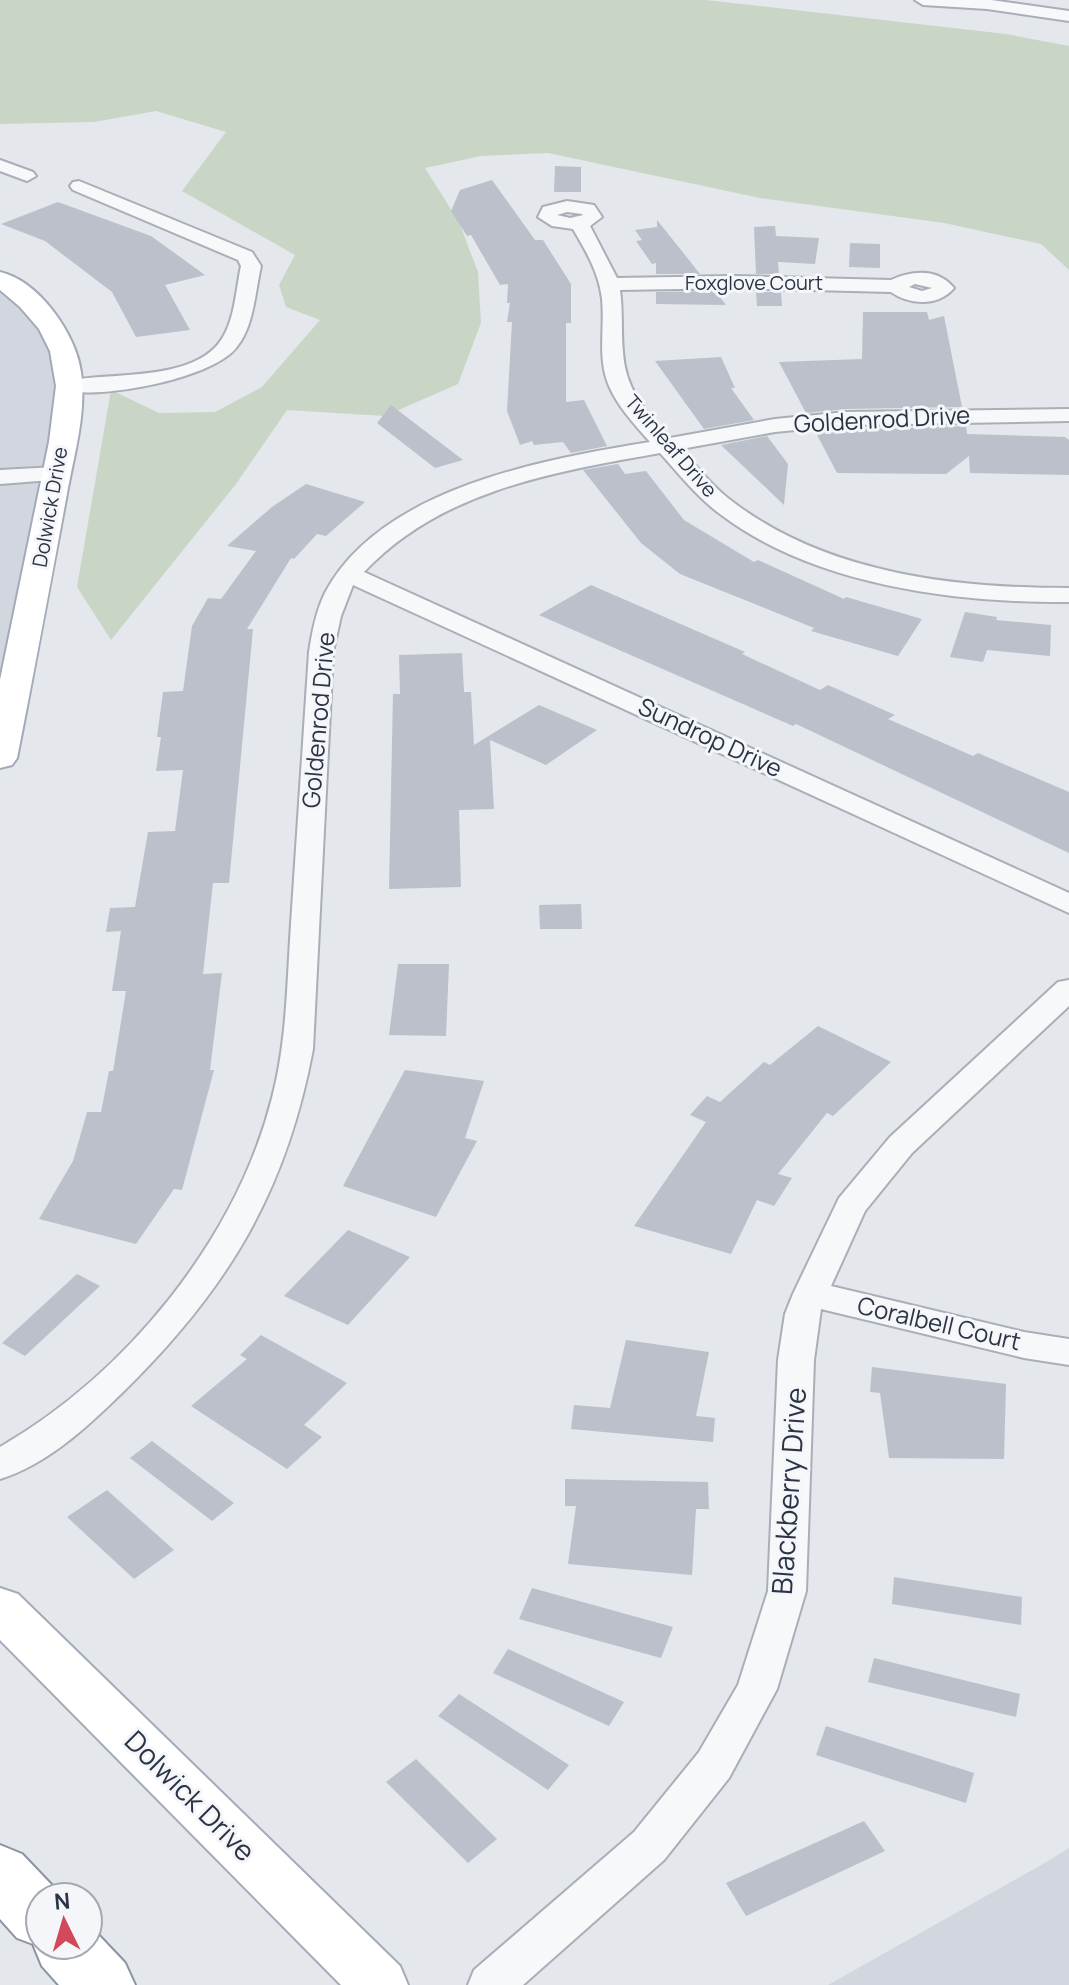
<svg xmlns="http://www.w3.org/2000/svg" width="1069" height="1985" viewBox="0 0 1069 1985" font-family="Manrope,sans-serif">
<rect width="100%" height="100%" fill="#e4e7ec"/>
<path fill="#d2d6de" d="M0 279 63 352 0 758Z
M1069 1848V1985H828L1050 1860Z"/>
<path fill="#c9d6c5" d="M0 0H706L1006 34 1069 46V270L1041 244 944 223 760 198 548 153 481 156 425 168 459 222 478 272 481 323 458 384 385 416 287 410 236 484 111 640 77 587 111 390 159 413 215 412 262 387 320 320 286 307 279 285 295 255 182 191 226 132 156 111 94 122 0 124Z"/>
<path fill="#bbc0ca" d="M555 166 581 167V192H554Z
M492 180 535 240H543L571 284V323H566V402L584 400 607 446 571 453 563 442 534 445 532 441 520 445 507 411 512 322H507L510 303H507L508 284 500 285 471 235 467 236 451 211 460 190Z
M58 202 151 236 205 275 165 285 190 330 136 337 112 292 45 241 1 224Z
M657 220 689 260 700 274H656V263L652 264 636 241 642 240 635 230 657 227Z
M775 226 776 236 819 238 815 264 778 262 779 274H756L754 227Z
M850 243 880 244V268L849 267Z
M715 291 726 305 656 304V292Z
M756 292H781L782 306H757Z
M863 312H927L929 320 944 316 962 407 846 409 806 413 779 362 862 359Z
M721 357 735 388H731L754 420 704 429 655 361Z
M391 405 463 460 435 468 377 423Z
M966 426 967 434 1065 437 1069 440V475L970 473 969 456 946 474 837 473 815 431Z
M767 436 788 464 784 505 721 445Z
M618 464 625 474 646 471 684 520 754 562 758 560 844 599 846 597 922 619 898 656 811 631 814 628 680 574 641 543 583 470Z
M306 484 365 502 326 536 317 534 294 559 291 558 247 629H253L229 883H213L203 974 222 973 210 1070H214L182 1190 174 1189 136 1244 39 1219 73 1161 87 1112H101L109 1071H113L126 991H112L121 931 106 932 110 908 135 907 148 832 175 831 183 770 156 771 161 737H157L163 692 183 691 192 626 208 598 221 599 256 551 227 546 272 507Z
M591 585 745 652 742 654 820 690 828 685 895 715 888 719 973 756 978 753 1069 792V853L796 724 793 726 539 615Z
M965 612 997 617 996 620 1051 625 1050 656 987 650 983 662 950 657Z
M462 653 464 692H471L474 745 539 705 597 730 546 765 490 740 494 809 459 810 461 887 389 889 393 694H400L399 655Z
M581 904 582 929H540L539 905Z
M398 964H449L446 1036 389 1035Z
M818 1026 891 1062 833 1116 827 1113 778 1174 792 1178 774 1206 757 1200 731 1254 634 1226 706 1122 690 1115 707 1096 720 1102 764 1062 770 1065Z
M405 1070 484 1081 465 1138 477 1141 436 1217 343 1186Z
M348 1230 410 1257 348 1325 284 1296Z
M77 1274 100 1286 25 1356 2 1343Z
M261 1335 347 1383 304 1425 322 1437 287 1469 191 1406 247 1359 240 1355Z
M626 1340 709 1352 696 1416 715 1418 713 1442 571 1429 574 1405 610 1408Z
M872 1367 1006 1384 1004 1459 889 1458 880 1393 870 1392Z
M152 1441 234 1503 212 1521 130 1458Z
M565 1479 708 1482 709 1509H696L692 1575 568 1564 576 1506H565Z
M107 1490 174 1550 134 1579 67 1517Z
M894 1577 1022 1597 1021 1625 892 1604Z
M532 1588 673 1627 661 1658 519 1619Z
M508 1649 624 1702 609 1726 493 1673Z
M874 1658 1020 1694 1016 1717 868 1682Z
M459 1694 569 1765 548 1790 438 1716Z
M826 1726 974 1773 966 1803 816 1755Z
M416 1759 497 1839 468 1863 386 1782Z
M864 1821 885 1851 746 1916 726 1883Z"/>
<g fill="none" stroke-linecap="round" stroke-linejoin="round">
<defs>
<path id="minor" d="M915 0H991L1069 11V21L987 9 923 5Z
M0 160 33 172 36 176 27 181 0 171Z
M79 181 252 252 261 266C255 292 254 327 236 348 211 379 99 400 62 390L59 386 62 382C106 371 196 384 223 337 235 317 236 289 241 266L238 260 73 190 70 186 73 182Z
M567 201 594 205 602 217 590 226 617 278 735 276 891 280C912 270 938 268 954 288 938 307 909 305 891 292L735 288 620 290C623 311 621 331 623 352 625 389 646 413 670 438L775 419 846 412 1069 409V421L846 425 775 432 681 449C699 469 715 490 737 505 831 574 956 588 1069 588V602C955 603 813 585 720 514 697 497 679 474 660 453 554 472 441 490 364 572L1069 893V913L353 585 341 616 333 652 313 1049C286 1193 227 1290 123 1392 87 1427 48 1464 0 1479V1447C126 1374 236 1240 272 1098 287 1041 287 982 291 924 297 833 303 743 309 652 312 632 316 611 325 593 380 488 545 459 650 442 635 425 618 407 609 386 597 358 605 328 602 299 599 273 586 251 573 229L552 226 538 217 543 207ZM567 212 582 214 583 215 570 218 557 215ZM915 284 932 288 922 291 909 287Z
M56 467 67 474 64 479 0 484V470Z
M1069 980V1006L912 1153 865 1211 831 1286 1024 1332 1069 1339V1365L1024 1358 821 1309 814 1360 806 1591 777 1689 729 1778 664 1860 523 1985H468L474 1970 634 1832 699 1752 738 1685 768 1591 778 1360 785 1314 793 1294 839 1198 890 1137 1058 982Z"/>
<path id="major" d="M0 272C39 281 76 334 81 372 87 415 73 457 66 499 50 586 34 672 17 758L12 765 0 768V680L49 442 56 386 50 351 39 329 20 307 0 290Z
M0 1588 18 1594 400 1966 408 1985H341L0 1640Z"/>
<path id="highway" d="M0 1845 22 1854 63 1897H40V1945H88V1924L125 1963 135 1985H59L42 1966 33 1944 17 1938 0 1919Z"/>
</defs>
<use href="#minor" stroke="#a9aeb7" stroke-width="4"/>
<use href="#major" stroke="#a3abb8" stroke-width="4"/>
<use href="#highway" stroke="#8b94a3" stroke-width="4"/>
<use href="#minor" fill="#f7f8fa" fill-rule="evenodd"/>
<use href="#major" fill="#fff" fill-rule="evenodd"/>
<use href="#highway" fill="#fff" fill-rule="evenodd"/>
</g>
<g text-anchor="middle" stroke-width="6" stroke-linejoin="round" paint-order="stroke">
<g font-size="20" fill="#2b3445" stroke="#f4f6f9">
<text x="754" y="290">Foxglove Court</text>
<text transform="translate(671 446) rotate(49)" y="7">Twinleaf Drive</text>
<text transform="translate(50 507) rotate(-80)" y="7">Dolwick Drive</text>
</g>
<g font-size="24" fill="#2b3445" stroke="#f4f6f9">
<text transform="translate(882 420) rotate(-3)" y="8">Goldenrod Drive</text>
<text transform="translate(319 720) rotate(-85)" y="8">Goldenrod Drive</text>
<text transform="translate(710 738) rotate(25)" y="8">Sundrop Drive</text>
<text transform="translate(939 1324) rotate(13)" y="8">Coralbell Court</text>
</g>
<g font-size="28" fill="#2b3445" stroke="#f4f6f9">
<text transform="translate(789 1491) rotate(-86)" y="10">Blackberry Drive</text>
<text transform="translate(190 1796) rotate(45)" y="10">Dolwick Drive</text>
</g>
</g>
<g transform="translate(64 1921) rotate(355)"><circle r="38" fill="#f4f6f9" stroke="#a4a8b1" stroke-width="2"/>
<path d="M0-6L14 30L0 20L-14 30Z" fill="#d1495b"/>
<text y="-12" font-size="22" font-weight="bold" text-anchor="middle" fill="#2b3445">N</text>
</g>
</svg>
